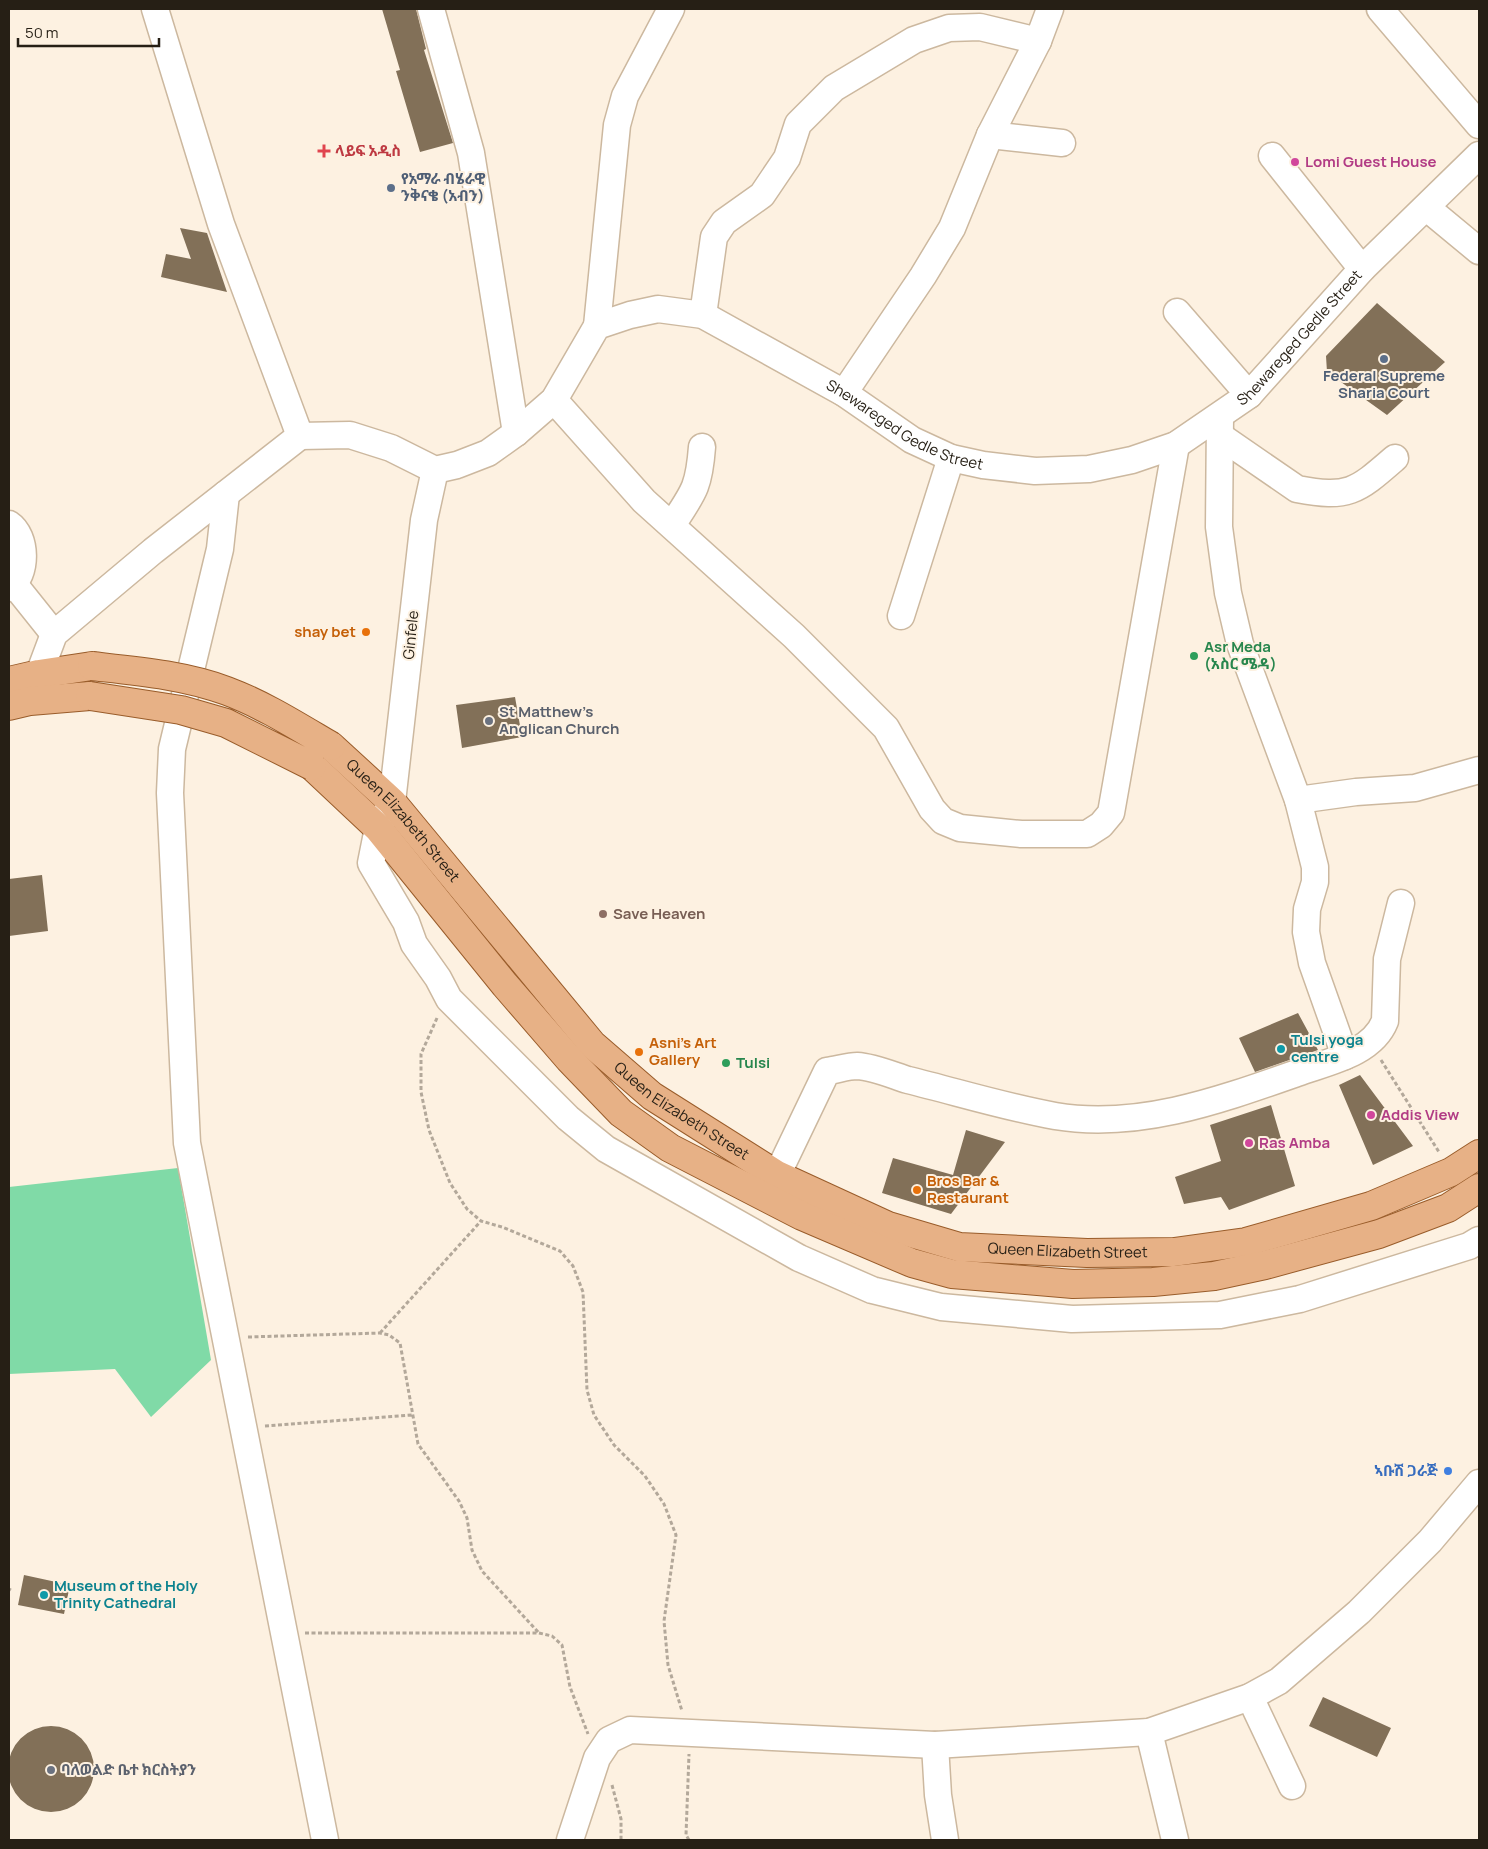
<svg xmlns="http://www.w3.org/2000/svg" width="1488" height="1849" viewBox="0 0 1488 1849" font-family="Manrope,'Noto Sans Ethiopic',sans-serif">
<rect width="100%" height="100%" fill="#fdf1e1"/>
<path fill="#80daa7" d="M178 1168 211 1360 151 1417 115 1369 9 1374V1187Z"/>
<path fill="#827058" d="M382 9H416L426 49 424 50 453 143 420 152 396 71 400 70Z
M180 228 207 233 227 292 161 277 166 254 191 259Z
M1377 303 1445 362 1387 415 1327 372 1326 356Z
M515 697 522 737 462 748 456 705Z
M42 875 48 931 9 936V879Z
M1298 1013 1318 1050 1255 1072 1239 1038Z
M1360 1075 1413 1146 1373 1165 1339 1085Z
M1271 1105 1295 1186 1229 1210 1221 1197 1184 1204 1175 1177 1221 1161 1210 1125Z
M966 1130 1005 1142 951 1214 882 1193 893 1158 953 1175Z
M24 1575 70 1585 64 1614 18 1605Z
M1323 1697 1391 1728 1377 1757 1309 1726Z
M8 1769a43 43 0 1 1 86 0a43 43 0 1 1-86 0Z"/>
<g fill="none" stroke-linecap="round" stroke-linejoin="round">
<defs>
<g id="minor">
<path d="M155 9 221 224 300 436"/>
<path d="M431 9 471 153 516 433"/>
<path d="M1380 9 1479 125"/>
<path d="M990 135 1062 143"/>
<path d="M1272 156 1362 269"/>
<path d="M1427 208 1479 251"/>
<path d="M1177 312 1249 395"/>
<path d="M703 315 714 237 724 222 762 195 787 158 798 124 834 88 914 40 949 28 980 27 1038 41"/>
<path d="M597 326 617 125 625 96 671 9"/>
<path d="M844 393 923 276 952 228 990 135 1038 41 1050 9"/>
<path d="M554 400 644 501 794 636 886 728 932 809 943 821 960 828 1021 834H1087L1101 825 1111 813 1176 445"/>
<path d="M1220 417 1219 527 1228 593 1240 644 1298 800 1315 867V882L1307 909 1306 932 1312 963 1345 1056"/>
<path id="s1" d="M300 436 350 435 391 448 435 470 457 465 488 453 516 433 554 400 597 326 630 315 658 309 703 315 844 393 912 440 951 458 983 465 1035 471 1089 469 1132 460 1176 445 1249 395 1362 269 1479 155"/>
<path d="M1220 436 1297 489C1349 499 1357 491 1395 458"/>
<path d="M435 470 424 520 392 802 378 828 371 863 406 922 414 944 438 978 449 999 568 1118 606 1149 799 1258 872 1290 941 1307 1072 1319 1220 1315 1300 1299 1469 1246 1479 1240"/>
<path d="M226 494 220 549 172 749 170 793 187 1143 325 1840"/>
<path d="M9 524C27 536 28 575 9 588"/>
<path d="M672 525C694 492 699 487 702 447"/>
<path d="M14 584 54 634"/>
<path d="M901 616 951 458"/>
<path d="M39 674 54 634 153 551 300 436"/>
<path d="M1298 800 1356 792 1415 788 1479 770"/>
<path d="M768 1194 827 1071C836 1070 848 1066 857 1066 874 1067 892 1075 908 1080 957 1092 1005 1107 1055 1116 1138 1130 1220 1100 1297 1073 1327 1062 1372 1054 1385 1021L1387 959 1401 903"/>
<path d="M1250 1697 1292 1786"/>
<path d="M1149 1732 1175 1840"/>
<path d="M935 1745 938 1795 945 1840"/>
<path d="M570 1840 597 1758 609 1740 630 1730 935 1745 1149 1732 1250 1697 1279 1681 1359 1612 1430 1541 1479 1483"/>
</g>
<g id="major">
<path d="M9 681 39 674 92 666"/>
<path d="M9 706 30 701 90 696"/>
<path id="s2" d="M331 746 392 802 592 1044 652 1096 777 1175 888 1226 959 1247 1087 1253 1174 1252 1246 1242 1371 1206 1451 1172 1479 1154"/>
<path d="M312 766 378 828 505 985 569 1059 621 1113 670 1148 802 1216 912 1263 952 1274 1073 1284 1153 1282 1214 1276 1265 1265 1379 1234 1448 1208 1479 1188"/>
</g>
</defs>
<use href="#minor" stroke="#ccb89f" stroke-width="29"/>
<use href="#major" stroke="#995c2a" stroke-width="30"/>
<path stroke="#b3a89a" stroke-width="3" stroke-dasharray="4 2.5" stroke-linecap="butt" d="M437 1018 421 1054V1092L429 1130 450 1183 467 1209 481 1221 502 1227 560 1251 573 1266 583 1292 587 1390 594 1415 614 1445 645 1476 664 1504 676 1535 664 1621 668 1665 682 1711
M1381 1060 1439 1152
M380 1333 481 1221
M248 1337 380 1333 389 1335 400 1343 418 1444 459 1501 467 1518 472 1550 482 1571 539 1633
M265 1426 412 1415
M9 1589 11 1590
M305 1633H539L552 1636 562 1645 570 1687 588 1734
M612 1785 621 1819V1840
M689 1840 686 1835 689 1754"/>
<use href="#minor" stroke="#fff" stroke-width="26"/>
<use href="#major" stroke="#e7b186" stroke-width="28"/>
<defs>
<path id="major-bridge" d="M92 666C137 671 184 675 227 691 264 705 297 726 331 746
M90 696 181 710 226 723 312 766"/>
</defs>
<use href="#major-bridge" stroke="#995c2a" stroke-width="30" stroke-linecap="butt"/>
<use href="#major-bridge" stroke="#e7b186" stroke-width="28"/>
</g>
<path fill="#e0444e" stroke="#fdf1e1" stroke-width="2" d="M321.5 143.5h5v5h5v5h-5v5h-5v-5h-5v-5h5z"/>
<g fill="#d1479c" stroke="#fdf1e1" stroke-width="2">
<circle cx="1295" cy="162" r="5"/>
<circle cx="1371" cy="1115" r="5"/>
<circle cx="1249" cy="1143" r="5"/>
</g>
<g fill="#5c6f8a" stroke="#fdf1e1" stroke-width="2">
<circle cx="391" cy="188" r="5"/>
<circle cx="1384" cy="359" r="5"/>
</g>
<g fill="#e8710a" stroke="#fdf1e1" stroke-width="2">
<circle cx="366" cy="632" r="5"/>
<circle cx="639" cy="1052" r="5"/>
<circle cx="917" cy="1190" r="5"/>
</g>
<g fill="#2e9e5b" stroke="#fdf1e1" stroke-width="2">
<circle cx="1194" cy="656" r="5"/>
<circle cx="726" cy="1063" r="5"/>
</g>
<g fill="#6b7280" stroke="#fdf1e1" stroke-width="2">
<circle cx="489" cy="721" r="5"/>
<circle cx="51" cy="1770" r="5"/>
</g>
<circle fill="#8d6e63" stroke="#fdf1e1" stroke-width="2" cx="603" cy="914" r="5"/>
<g fill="#0f9aa8" stroke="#fdf1e1" stroke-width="2">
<circle cx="1281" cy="1049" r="5"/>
<circle cx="44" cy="1595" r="5"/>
</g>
<circle fill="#3f7fe0" stroke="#fdf1e1" stroke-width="2" cx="1448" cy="1471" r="5"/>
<g text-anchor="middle" stroke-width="4" stroke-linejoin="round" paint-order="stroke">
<g font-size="15" font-weight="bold" fill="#be3a42" stroke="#fdf1e1" text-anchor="start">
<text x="335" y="156">ላይፍ አዲስ</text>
</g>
<g font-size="15" font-weight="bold" fill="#b23c85" stroke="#fdf1e1" text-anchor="start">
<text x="1305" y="167">Lomi Guest House</text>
<text x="1381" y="1120">Addis View</text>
<text x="1259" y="1148">Ras Amba</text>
</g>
<g font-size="15" font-weight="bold" fill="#4e5e75" stroke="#fdf1e1" text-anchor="start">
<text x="401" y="184">የአማራ ብሄራዊ<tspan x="401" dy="17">ንቅናቄ (አብን)</tspan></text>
<text x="1384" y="381" text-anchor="middle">Federal Supreme<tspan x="1384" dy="17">Sharia Court</tspan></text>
</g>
<g font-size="15" fill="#261f15" stroke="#fdf1e1">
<text dy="5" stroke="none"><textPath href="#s1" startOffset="1158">Shewareged Gedle Street</textPath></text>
<text dy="5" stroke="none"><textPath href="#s1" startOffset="708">Shewareged Gedle Street</textPath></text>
<text transform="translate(411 635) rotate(-84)" y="5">Ginfele</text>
<text dy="5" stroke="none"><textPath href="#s2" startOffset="104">Queen Elizabeth Street</textPath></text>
<text dy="5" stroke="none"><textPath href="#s2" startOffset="509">Queen Elizabeth Street</textPath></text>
<text dy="5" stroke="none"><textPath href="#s2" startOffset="929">Queen Elizabeth Street</textPath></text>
</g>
<g font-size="15" font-weight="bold" fill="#c56008" stroke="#fdf1e1" text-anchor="start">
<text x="356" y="637" text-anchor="end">shay bet</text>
<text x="649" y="1048">Asni's Art<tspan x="649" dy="17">Gallery</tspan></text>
<text x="927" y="1186">Bros Bar &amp;<tspan x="927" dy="17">Restaurant</tspan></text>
</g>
<g font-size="15" font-weight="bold" fill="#27864d" stroke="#fdf1e1" text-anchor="start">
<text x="1204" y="652">Asr Meda<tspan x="1204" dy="17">(አስር ሜዳ)</tspan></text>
<text x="736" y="1068">Tulsi</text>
</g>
<g font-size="15" font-weight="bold" fill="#5b616d" stroke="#fdf1e1" text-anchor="start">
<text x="499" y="717">St Matthew’s<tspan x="499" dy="17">Anglican Church</tspan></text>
<text x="61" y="1775">ባለወልድ ቤተ ክርስትያን</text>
</g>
<g font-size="15" font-weight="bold" fill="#785e54" stroke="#fdf1e1" text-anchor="start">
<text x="613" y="919">Save Heaven</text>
</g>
<g font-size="15" font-weight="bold" fill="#0d838f" stroke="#fdf1e1" text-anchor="start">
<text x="1291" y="1045">Tulsi yoga<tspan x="1291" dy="17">centre</tspan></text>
<text x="54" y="1591">Museum of the Holy<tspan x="54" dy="17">Trinity Cathedral</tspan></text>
</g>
<g font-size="15" font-weight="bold" fill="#366cbe" stroke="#fdf1e1" text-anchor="end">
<text x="1438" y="1476">ኣቡሽ ጋራጅ</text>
</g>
</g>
<rect width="1488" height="1849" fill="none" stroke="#261f15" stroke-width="20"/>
<path d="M18 38v8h141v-8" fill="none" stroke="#261f15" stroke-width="2.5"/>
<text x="25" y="38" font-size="15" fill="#261f15" stroke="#fdf1e1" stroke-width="4" paint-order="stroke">50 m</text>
</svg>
